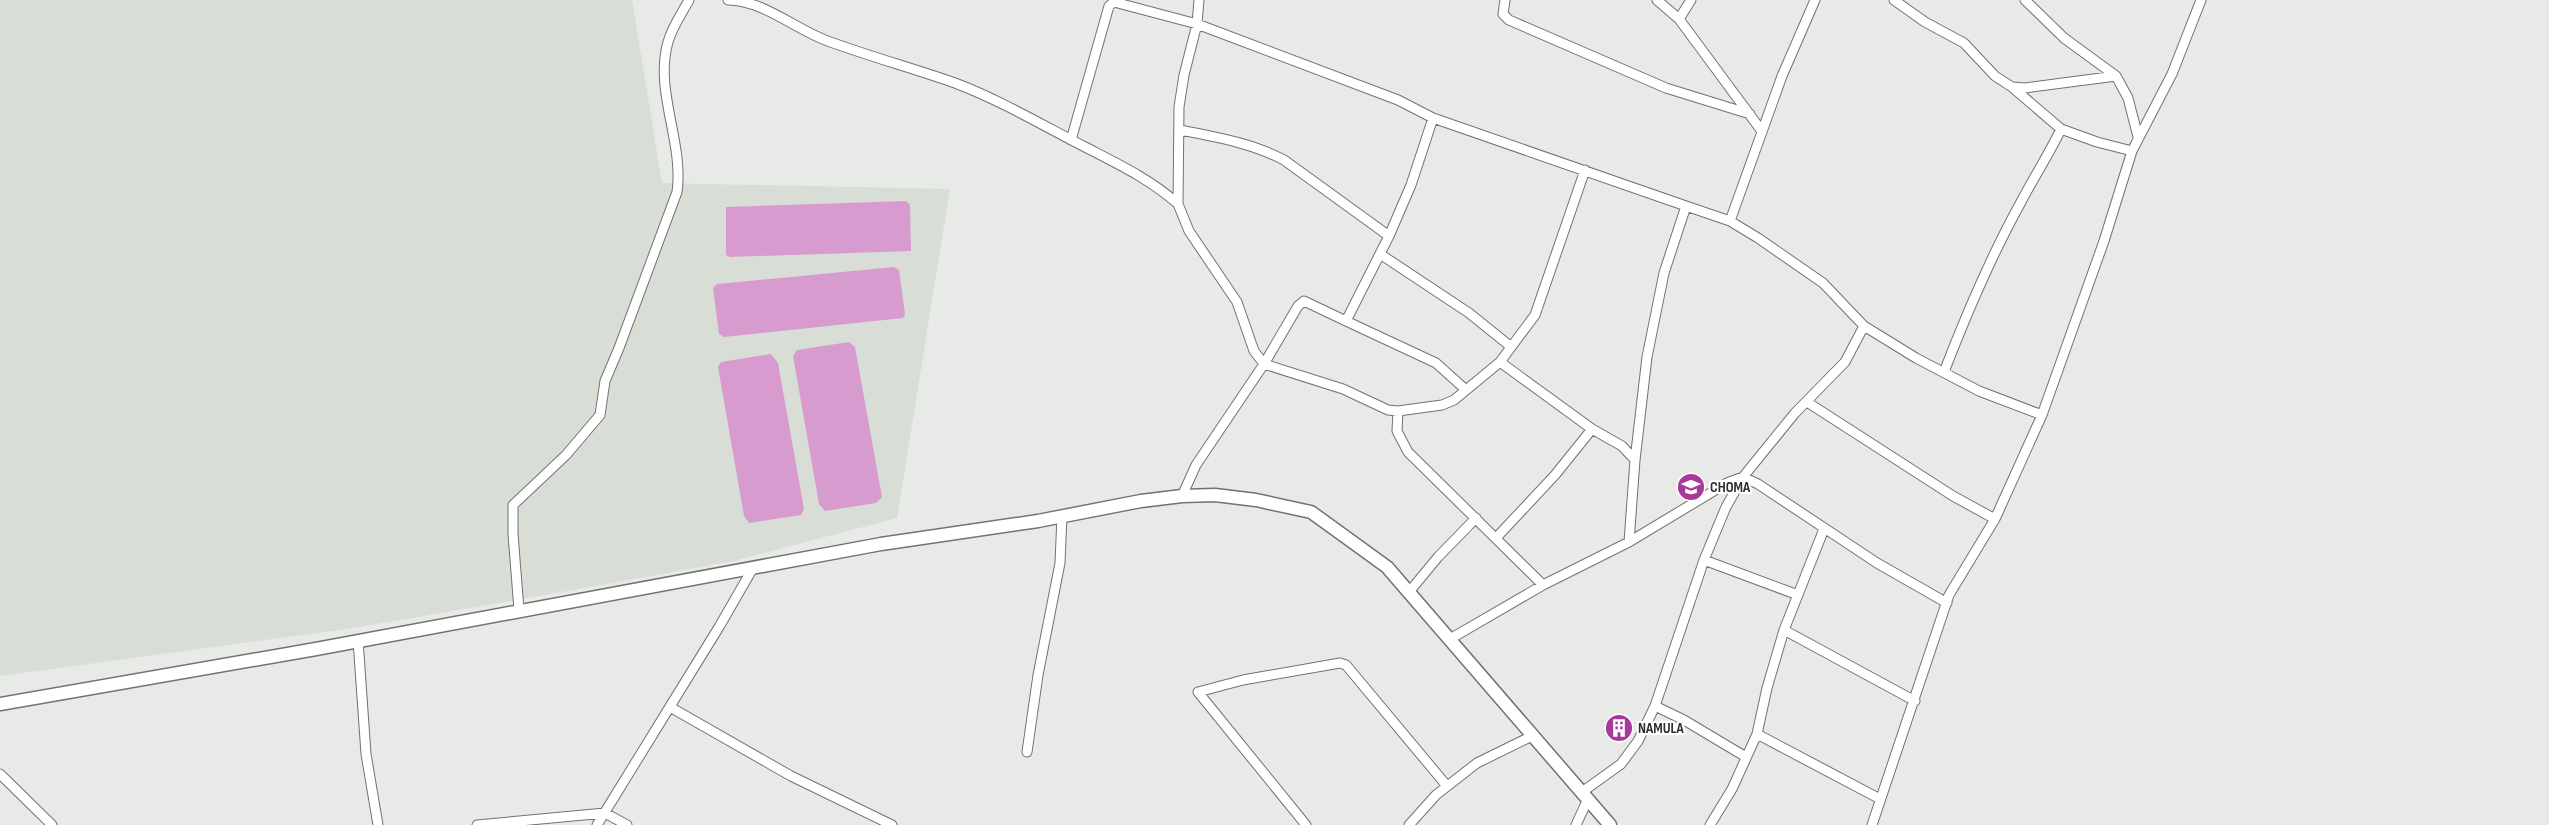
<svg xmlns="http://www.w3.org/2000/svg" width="2549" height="825" viewBox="0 0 2549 825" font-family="'Sofia Sans Condensed',sans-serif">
<rect width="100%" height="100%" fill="#e7eae6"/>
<path fill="#d8ded5" d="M0 0H632L662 183 950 189 897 518 734 561 540 596 347 629 0 676Z"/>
<path fill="#d89bcf" d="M906 201 910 205 911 251 730 257 726 255V207Z
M894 267 899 270 905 314 903 318 724 337 719 334 713 288 717 284Z
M849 342 855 347 882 497 876 503 825 511 819 504 793 356 797 350Z
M771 354 778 363 804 509 801 515 749 523 744 516 718 367 721 362Z"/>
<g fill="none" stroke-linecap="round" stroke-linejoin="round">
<defs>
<path id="street" d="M728 0C764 1 792 27 825 40 868 56 912 68 955 83 1000 100 1042 125 1085 147 1118 164 1150 179 1178 204
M1199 0 1197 24 1184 75 1179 107 1178 204 1189 231 1237 302 1254 351 1264 364 1343 389 1388 410 1398 411 1442 405 1454 400 1500 362 1592 429 1622 446 1635 460 1629 542
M1505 0 1503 14 1509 20 1666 88 1750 114
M1657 0 1679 19 1761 130
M1894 0 1925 22 1964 43 1995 76 2012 87 2025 88 2116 76 2128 98 2138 137
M2025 0 2064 38 2116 76
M1679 19 1691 0
M2012 87 2061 129 2097 142 2132 151
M1180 130C1216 137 1252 143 1284 160L1389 236
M1071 140 1109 6 1114 2 1197 24 1398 100 1433 118
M1730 221 1782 76 1815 0
M1380 254 1469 313 1510 346
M1346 321 1436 363 1466 390
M1500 362 1535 315 1585 170
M1944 372C1966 315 1991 256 2021 202 2034 177 2049 154 2061 129
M1807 402 1953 496 1995 519
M1398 411 1397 431 1408 452 1543 585
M1635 460 1647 357 1664 273 1686 206 1730 221 1758 238 1823 283 1864 326 1916 358 1979 391 2042 415
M1182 496 1196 465 1264 364 1298 306 1304 301 1346 321 1389 236 1411 185 1433 118 1686 206
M1496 538 1555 475 1592 429
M1704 560 1798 595
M1409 592 1438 557 1476 518
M519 610 513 534V505L566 455 600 415 605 381 619 348 677 192C684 142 654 91 668 42 672 27 682 13 689 0
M1784 630 1915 701
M1450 639 1543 585 1629 542 1727 483 1743 477 1758 484 1877 563 1947 603
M358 640 366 754 378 825
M1655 706 1684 720 1746 757
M670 707 791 776 892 825
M1757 734 1880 799
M1027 752 1038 675 1060 563 1062 516
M0 774 52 825
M1582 792 1621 764 1638 741 1655 706 1704 560 1726 507 1743 477 1795 413 1845 362 1864 326
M477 825 605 813 627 825
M597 825 719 627 753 568
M1306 825 1198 692 1243 680 1340 663 1346 665 1447 786
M1409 825 1436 795 1477 763 1534 735
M1576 825 1588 799
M1710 825 1732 789 1757 734 1767 688 1784 630 1824 529
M1872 825 1949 595 1995 519 2042 415 2104 241 2132 151 2172 74 2201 0"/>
<path id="secondary" d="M0 704 316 649 881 544 1038 521 1141 501 1182 496 1215 495 1256 500 1311 512 1387 567 1610 825"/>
</defs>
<use href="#street" stroke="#717370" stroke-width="11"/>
<use href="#secondary" stroke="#717370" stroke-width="15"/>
<use href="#street" stroke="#fff" stroke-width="9"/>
<use href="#secondary" stroke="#fff" stroke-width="12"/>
</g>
<defs>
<symbol id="school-disc" viewBox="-11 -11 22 22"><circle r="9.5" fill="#a53a9b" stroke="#fff"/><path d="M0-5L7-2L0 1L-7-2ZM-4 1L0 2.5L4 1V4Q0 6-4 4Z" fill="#fff"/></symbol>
<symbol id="building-disc" viewBox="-11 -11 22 22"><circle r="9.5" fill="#a53a9b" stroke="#fff"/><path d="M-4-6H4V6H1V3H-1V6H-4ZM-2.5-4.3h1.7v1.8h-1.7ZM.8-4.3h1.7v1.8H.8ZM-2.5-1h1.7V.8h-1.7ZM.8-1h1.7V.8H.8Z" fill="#fff"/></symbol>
</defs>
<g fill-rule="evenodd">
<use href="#school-disc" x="1675" y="471" width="32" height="32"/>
<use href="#building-disc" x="1603" y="712" width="32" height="32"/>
</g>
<g text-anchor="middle" stroke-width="4.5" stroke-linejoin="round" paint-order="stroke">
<g font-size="15" font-weight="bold" fill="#2e2f2d" stroke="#fff" text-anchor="start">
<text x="1710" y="492">CHOMA</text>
<text x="1638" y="733">NAMULA</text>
</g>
</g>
</svg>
